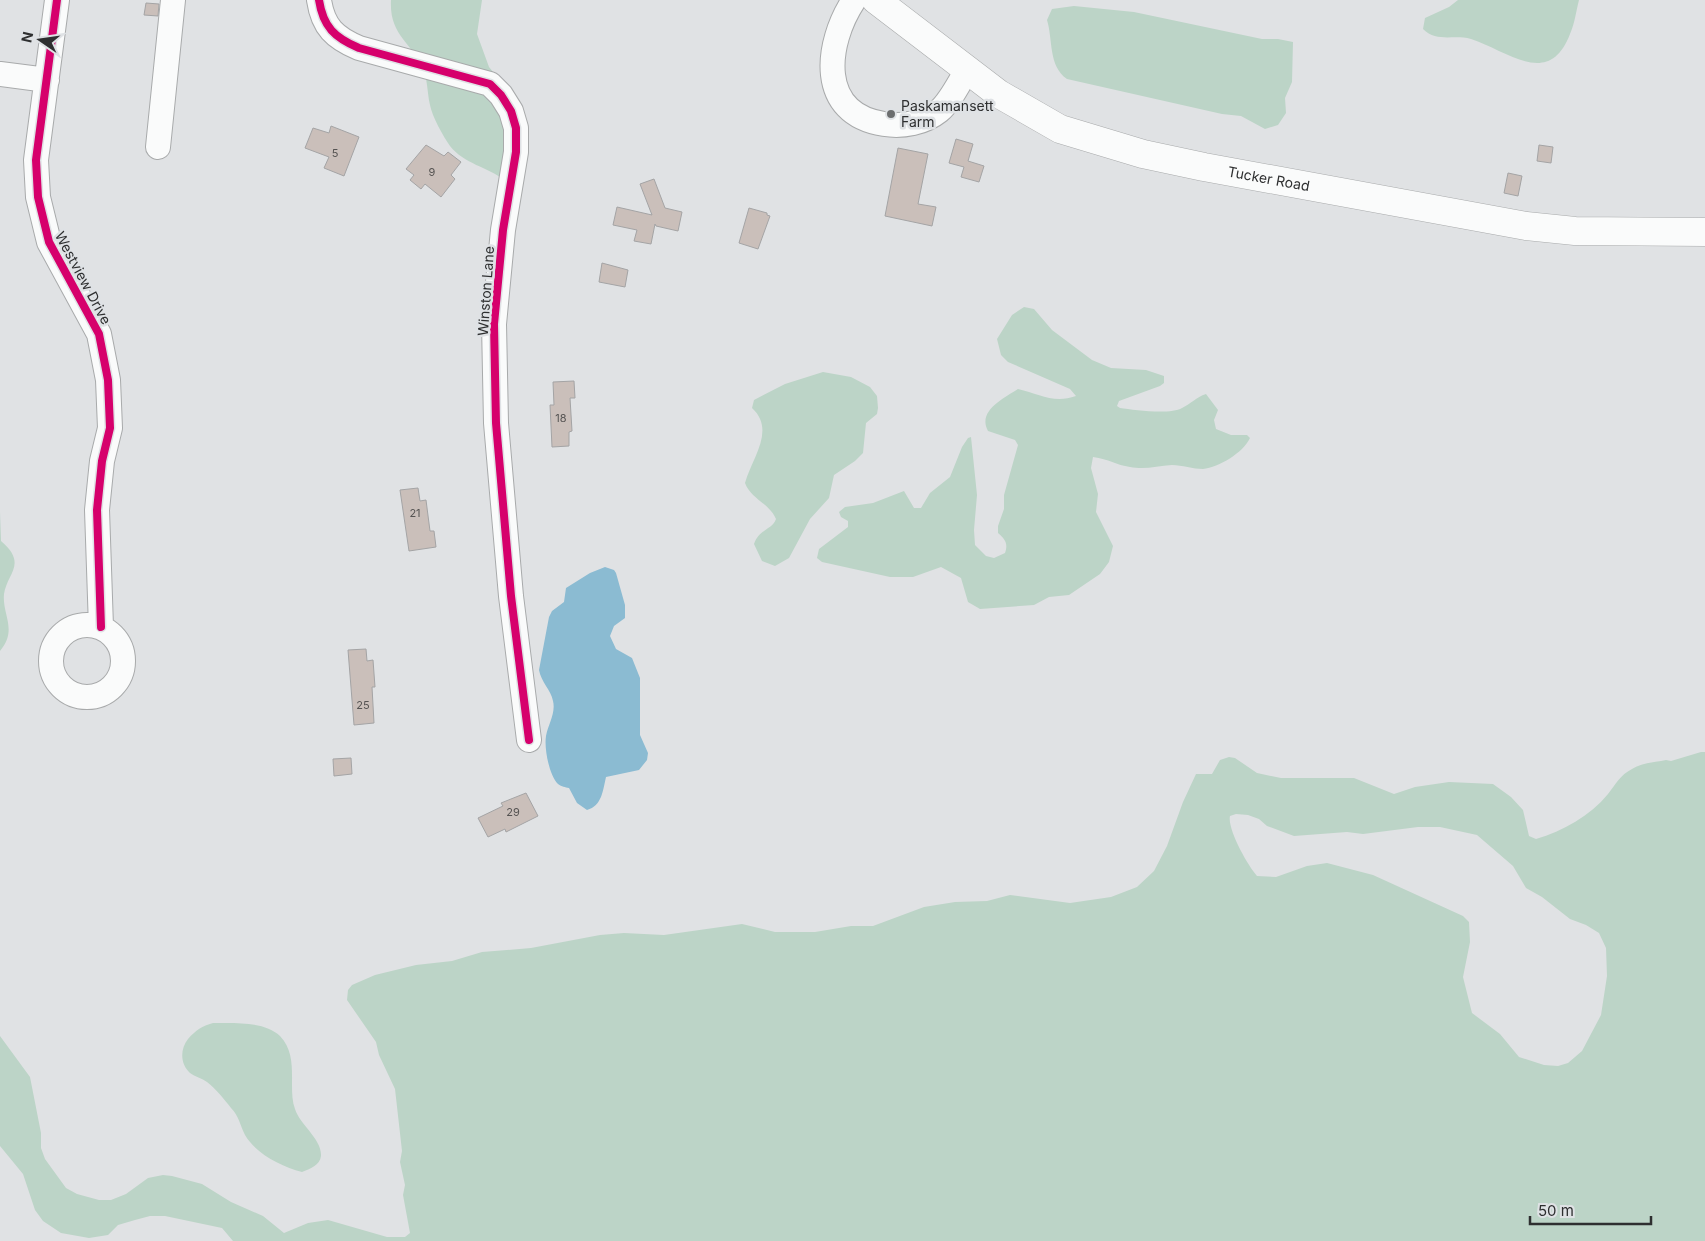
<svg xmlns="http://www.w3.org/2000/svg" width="1705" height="1241" viewBox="0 0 1705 1241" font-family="Inter,sans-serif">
<rect width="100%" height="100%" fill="#e0e2e4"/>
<path fill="#bcd4c7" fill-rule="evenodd" d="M391 0H482L477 34 489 67 498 78 505 134 504 147 516 171 504 180C488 167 464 164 450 146 443 136 432 116 430 105 427 92 428 79 422 67 411 42 389 35 391 0Z
M1458 0H1579C1576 11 1575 23 1570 34 1549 89 1508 51 1471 39 1454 34 1437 43 1423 29L1425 18 1449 7Z
M1074 6 1134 12 1262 39H1278L1293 42 1292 82 1285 98 1286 113 1278 125 1265 129 1241 116 1222 114 1067 79C1048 66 1053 39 1047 20L1052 9Z
M1024 307 1034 309 1052 330 1092 360 1111 368 1146 370 1164 376V383L1160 386 1119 401 1117 406 1120 408C1134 410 1170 415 1182 408 1191 404 1196 397 1206 394L1218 410 1214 420 1216 429 1231 435H1247L1250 438C1243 453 1219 467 1203 469 1193 469 1182 465 1172 465 1157 466 1145 470 1130 467 1116 465 1109 459 1093 457L1091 468 1098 494 1096 512 1113 546 1109 562 1100 574 1069 595 1049 597 1034 605 980 609 968 602 961 578 941 567 913 577H890L822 562 817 558 819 549 848 527V521L841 517 839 512 845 507 873 503 904 491 914 508H921L930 493 950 477 962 447 968 438 971 437 977 495 974 530 975 545 986 556 994 558 1005 553C1008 544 1006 540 998 533V526L1004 509V495L1018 445 1015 440 988 431C977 411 1004 398 1018 389 1039 394 1054 404 1076 396L1070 389 1008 362 1001 355 997 339 1012 315Z
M823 372 851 377 870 387 877 396 878 408 877 414 866 423 863 453 855 461 834 475 829 498 810 519 789 558 775 566 762 561 754 544C759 529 772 530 776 519 770 504 751 499 745 483 752 458 776 430 752 408L754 400 785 384Z
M0 512 1 541C28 564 7 573 4 594 2 615 18 630 0 651Z
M1701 752H1705V1241H233L222 1228 165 1216H150L135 1220 118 1225 108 1235 89 1238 61 1233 43 1221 35 1210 23 1174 0 1146V1036L30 1077 41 1133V1148L45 1159 66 1188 77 1194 99 1200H111L126 1194 148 1178 163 1175 172 1176 202 1184 231 1202 263 1216 284 1233 308 1223 328 1220 387 1237H405L410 1233 403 1195 405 1185 400 1162 402 1151 395 1089 379 1055 376 1042 347 1000 348 990 352 985 375 975 416 965 452 961 482 952 531 948 600 935 624 933 664 935 742 924 775 932H815L851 926H873L924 907 955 902 987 901 1010 895 1070 903 1111 897 1137 887 1154 871 1167 846 1183 802 1196 774H1212L1220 760 1229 757 1235 758 1257 773 1281 778H1354L1394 794 1415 787 1449 782 1493 784 1511 797 1523 810 1529 836 1536 839C1563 831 1590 816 1608 794 1616 784 1620 775 1632 769 1641 763 1656 762 1666 760L1671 761ZM1236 814 1248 815 1259 819 1267 826 1294 836 1347 832 1363 834 1418 827H1440L1477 835 1513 866 1526 888 1542 897 1570 919 1586 925 1599 933 1606 948 1607 976 1601 1015 1582 1051 1568 1063 1558 1066 1544 1065 1519 1057 1500 1034 1472 1013 1463 977 1470 942 1469 922 1463 916 1373 875 1327 863 1307 866 1276 877 1257 876C1248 866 1227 829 1230 816Z
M213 1023C233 1023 265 1021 280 1036 300 1057 287 1087 295 1109 300 1125 322 1139 321 1156 320 1165 310 1169 302 1172 281 1166 257 1155 245 1135 240 1125 239 1116 231 1108 224 1099 216 1089 207 1082 202 1078 195 1077 190 1073 180 1064 180 1049 188 1039 196 1030 202 1026 213 1023Z"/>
<path fill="#8bbbd2" d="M605 567 614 570 616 573 625 605V618L614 626 610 636 616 649 632 658 640 678V735L648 753 647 760 639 770 606 777C603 790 602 806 587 810L577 803 569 788C565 787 562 787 558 784 549 775 544 748 546 736 548 725 556 713 553 701 551 690 541 682 539 670L549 617 552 611 564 602 566 588 590 573Z"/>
<path fill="#cabfba" stroke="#a4a4a5" d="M146 3 159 4 158 16 144 15Z
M331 126 359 137 344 176 324 168 329 157 305 148 313 128 329 133Z
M956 139 973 144 968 161 984 166 979 182 961 177 964 167 949 163Z
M426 145 444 156 448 152 461 162 451 175 455 179 441 197 425 184 421 189 410 180 414 175 406 169Z
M1539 145 1553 147 1551 163 1537 161Z
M898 148 928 154 918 204 936 207 932 226 885 216Z
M1508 173 1522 176 1518 196 1504 193Z
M654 179 665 208 682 212 678 231 656 226 655 224 651 244 634 241 637 230 613 225 617 207 652 215 640 184Z
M749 208 767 213V215L770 216 758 249 739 243Z
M602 263 628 270 625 287 599 282Z
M574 381 575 398H570L572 431 569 432V446L552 447 550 405H554L553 382Z
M418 488 420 501 426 500 430 531H434L436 547 409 551 400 490Z
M366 649 367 661 373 660 375 687H372L374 723 354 725 348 650Z
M351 758 352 774 334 776 333 759Z
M526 793 538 816 506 832 505 829 488 837 478 818 503 806 501 803Z"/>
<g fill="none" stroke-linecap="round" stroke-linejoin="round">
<defs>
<path id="minor" d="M57 0 36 160 38 197 49 242 99 334 108 380 110 428 102 461 97 510 101 627
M319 0C323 27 335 38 359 48L490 84 501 95 511 111 516 128V152L503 230 494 324 496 423 511 596 529 740
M854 0C825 44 817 114 884 124 903 127 924 123 939 111 950 102 959 83 967 70
M0 74 47 80
M158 147 173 0
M51 661a36 36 0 1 1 72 0a36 36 0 1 1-72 0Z"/>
<g id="major">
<path id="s1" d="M876 0 999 94 1060 129 1143 154 1204 167 1526 226 1575 231 1705 232"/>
</g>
</defs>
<use href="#minor" stroke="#a8aaab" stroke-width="26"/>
<use href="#major" stroke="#a8aaab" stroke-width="29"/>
<use href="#minor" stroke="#fafbfb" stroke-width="24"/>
<use href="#major" stroke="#fafbfb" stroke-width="28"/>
<defs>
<path id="cycleway" d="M57 0 36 160 38 197 49 242 99 334 108 380 110 428 102 461 97 510 101 627
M319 0C323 27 335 38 359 48L490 84 501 95 511 111 516 128V152L503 230 494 324 496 423 511 596 529 740"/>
</defs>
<use href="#cycleway" stroke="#dfe2e5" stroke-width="11"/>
<use href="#cycleway" stroke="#d6006c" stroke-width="8"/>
</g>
<circle fill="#6c6e6f" stroke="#dfe2e5" stroke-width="2" cx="891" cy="114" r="5"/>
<g text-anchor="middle" stroke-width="5" stroke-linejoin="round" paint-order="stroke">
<g font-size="11" fill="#555352">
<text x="335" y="157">5</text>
<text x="432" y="176">9</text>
<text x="561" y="422">18</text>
<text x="415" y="517">21</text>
<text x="363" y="709">25</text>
<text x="513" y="816">29</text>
</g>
<g font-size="14" fill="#2e2f30" stroke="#dfe2e5" text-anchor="start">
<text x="901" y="111">Paskamansett<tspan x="901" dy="16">Farm</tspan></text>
</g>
<g font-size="14" fill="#2e2f30" stroke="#dfe2e5">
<text dy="5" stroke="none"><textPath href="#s1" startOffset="440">Tucker Road</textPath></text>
<text transform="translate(83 278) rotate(62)" y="5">Westview Drive</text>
<text transform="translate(486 291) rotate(-86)" y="5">Winston Lane</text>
</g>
</g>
<g transform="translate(40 40) rotate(283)" stroke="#dfe2e5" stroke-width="4" paint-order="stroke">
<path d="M0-4L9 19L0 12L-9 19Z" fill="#2e2f30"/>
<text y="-8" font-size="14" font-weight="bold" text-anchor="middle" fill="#2e2f30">N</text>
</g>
<path d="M1530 1216v8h121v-8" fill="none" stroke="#2e2f30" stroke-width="2.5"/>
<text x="1538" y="1216" font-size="15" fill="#2e2f30" stroke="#dfe2e5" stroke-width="4" paint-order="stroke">50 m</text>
</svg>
